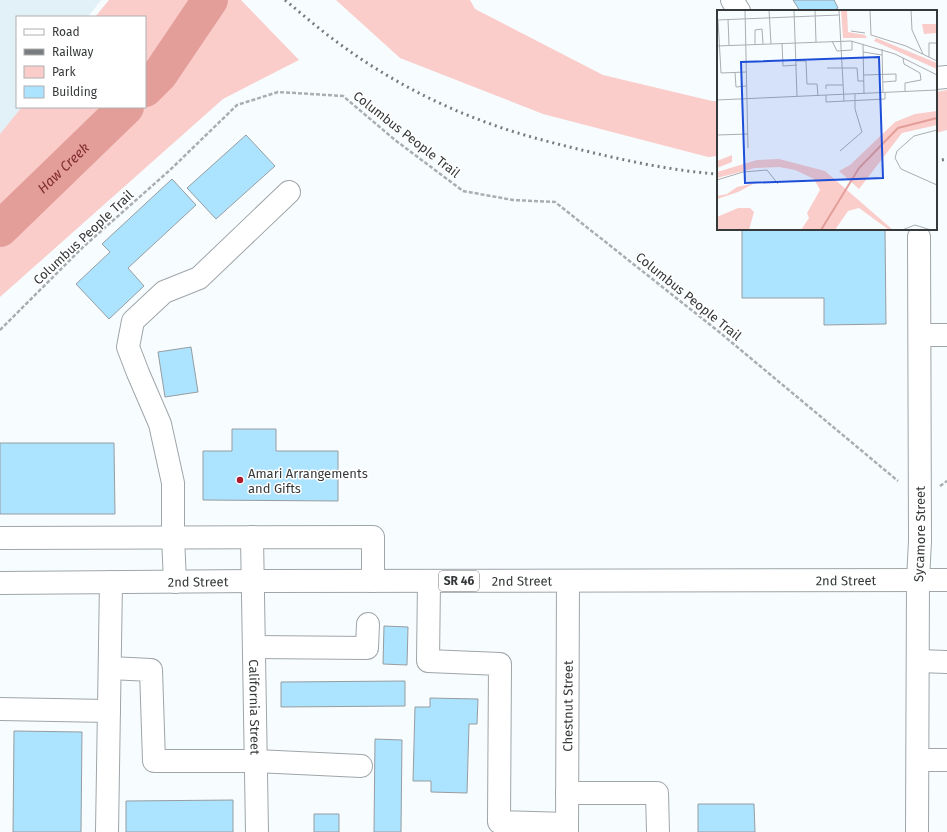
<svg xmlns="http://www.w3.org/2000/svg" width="947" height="832" viewBox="0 0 947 832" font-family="'Fira Sans',sans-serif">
<rect width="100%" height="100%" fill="#f7fcff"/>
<path fill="#e2f1f8" d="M0 0H101L88 17H17V107H23L0 138Z"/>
<path fill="#facdca" d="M109 0H241L299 60 223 99 0 297V134L22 107H145V17H95Z
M336 0H470L475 9 603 75 712 101H718V156L708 157 543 114 400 58Z
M947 90V130L936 133V92Z"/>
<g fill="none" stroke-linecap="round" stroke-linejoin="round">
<g stroke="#e49e9a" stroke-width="36">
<path d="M145 89 160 74 210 0"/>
<path id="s1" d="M0 229 126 107"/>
</g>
</g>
<path fill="#ace3ff" stroke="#979da0" d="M793 0H834L838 8 833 11H800Z
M246 135 275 166 216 219 187 188Z
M172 179 196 205 128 268 144 286 109 319 76 284 110 252 102 244Z
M742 229H885L886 324 824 325V298H742Z
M191 347 198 392 165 397 158 352Z
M232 429H276V451H338V501L203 500V451H232Z
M0 443H114L115 514H0Z
M384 626 408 627 407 665 383 664Z
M405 681V706L281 707V682Z
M430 698 478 699 477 724H469L467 793 431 792V781H413L415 707H430Z
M14 731 82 732 81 832H13Z
M375 739 402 740 401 832H374Z
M233 800V832H126V801Z
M698 804H754L755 832H698Z
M314 814H339V832H314Z"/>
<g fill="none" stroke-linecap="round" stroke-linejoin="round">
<defs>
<g id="minor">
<path d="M732 0 739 11"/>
<path d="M936 78 947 77"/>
<path d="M920 335H947"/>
<path id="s2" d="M252 537 257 832"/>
<path d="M0 538 373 537V581"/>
<path d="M429 581 428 661 500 664 499 822 567 824"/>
<path d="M175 582 173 537V483L160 424 138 373 128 347 133 321 164 292 199 278 289 192"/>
<path d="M254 647 367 648 368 624"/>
<path d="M918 661 947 662"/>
<path d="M110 668 151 670 154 761H256L361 766"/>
<path d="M0 709 109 711"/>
<path d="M918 760H947"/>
<path d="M567 793H657L658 832"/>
<path d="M107 832 111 582"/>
<path id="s3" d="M567 832 568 581"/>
<path id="s4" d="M917 832 918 580 920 541 919 237"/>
</g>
<g id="highway">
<path id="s5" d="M0 583 253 581 947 580"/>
</g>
</defs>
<use href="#minor" stroke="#9fa5a8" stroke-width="24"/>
<use href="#highway" stroke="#9fa5a8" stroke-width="24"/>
<path stroke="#aaaeb0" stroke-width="2.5" stroke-dasharray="4 2" stroke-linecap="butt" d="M0 330 82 248 170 170 237 105 278 92 343 96 395 140 463 191 513 200 555 202 718 331 898 481
M940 486 947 481"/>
<use href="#minor" stroke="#fff" stroke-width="22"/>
<use href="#highway" stroke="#fff" stroke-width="22"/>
<path stroke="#797c7e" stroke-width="3" stroke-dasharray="2 4" stroke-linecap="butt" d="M285 0C302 14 319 29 337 42 380 74 429 101 480 120 516 134 553 143 590 152 632 162 675 171 718 174
M936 161 947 159"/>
</g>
<circle fill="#ae1a2a" stroke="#fff" stroke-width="1.5" cx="240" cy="480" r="4"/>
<g text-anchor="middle" stroke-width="3" stroke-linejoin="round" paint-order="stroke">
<rect fill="#fff" stroke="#727475" stroke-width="1" x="439" y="571" width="40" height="20" rx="3"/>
<g font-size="12" font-weight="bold" fill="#36393a">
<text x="459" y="585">SR 46</text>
</g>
<g font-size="13" fill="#36393a" stroke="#fff">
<text transform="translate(407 134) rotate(38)" y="5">Columbus People Trail</text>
<text transform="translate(83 237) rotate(-43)" y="5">Columbus People Trail</text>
<text transform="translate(689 296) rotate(39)" y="5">Columbus People Trail</text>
<text dy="5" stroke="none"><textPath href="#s4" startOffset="298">Sycamore Street</textPath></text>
<text dy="5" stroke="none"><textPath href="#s5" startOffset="846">2nd Street</textPath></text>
<text dy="5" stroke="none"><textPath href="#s5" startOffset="522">2nd Street</textPath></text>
<text dy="5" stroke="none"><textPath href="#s5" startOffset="198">2nd Street</textPath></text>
<text dy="5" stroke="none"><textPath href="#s3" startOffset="126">Chestnut Street</textPath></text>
<text dy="5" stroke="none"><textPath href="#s2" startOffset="170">California Street</textPath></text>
</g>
<g font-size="13" fill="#36393a" stroke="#fff" text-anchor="start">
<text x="248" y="478">Amari Arrangements<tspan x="248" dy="15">and Gifts</tspan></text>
</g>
<g font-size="14" font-style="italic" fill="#812e30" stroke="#fff">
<text dy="5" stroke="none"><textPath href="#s1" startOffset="88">Haw Creek</textPath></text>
</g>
</g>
<g transform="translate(717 10)">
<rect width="220" height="220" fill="#f7fcff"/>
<path d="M124 0H130L131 22 148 25 150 28H126ZM205 14H220V23L207 24ZM159 28 220 53V59L157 31ZM220 101V115L185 123 142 179 122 161 133 155 178 112 198 104ZM15 145V152L0 158V151ZM62 149 108 161 176 220H172L142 198 131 201 118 220H84L92 208 90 203 103 180 97 169 78 160 62 157 38 158 0 168V162L40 150ZM38 173 21 182 0 189V186L10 184 20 177ZM21 198H33L37 202 32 220H0V207Z" fill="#facdca"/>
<path fill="none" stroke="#e49e9a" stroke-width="2" d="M104 220 142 158 181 118 220 108"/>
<path fill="none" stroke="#aaaeb0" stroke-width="1" d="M28 0 31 138M52 0 54 34M77 0 80 86M98 0 99 32M122 0 127 91M153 0 154 25 189 36 220 51M194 0 195 20 206 44M11 9 12 35M0 10 122 5M1 10 4 63 29 62M134 21 148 23M115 31 120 41 135 40V31M65 33 66 56 80 55M38 34V20L45 19 46 34M146 34 147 84M0 36 134 31 178 44 220 65M165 39 166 83M146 42 165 45M212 47V33H220M186 48 187 54 203 63 204 70 188 73V82M79 51H89L90 74H100L101 86M110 58H140L141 71H147M18 62 19 77 29 76M147 65 179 64V71L166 72M109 79V75H126M109 85V92L168 89V83M0 90 220 80M220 120 197 126 180 141 178 148 184 159 220 175M0 125 31 124M123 141 145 122 138 99V84M0 170 26 162 50 160 61 174M185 220 198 215 214 220"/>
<path fill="#1d4ed8" fill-opacity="0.15" stroke="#1d4ed8" stroke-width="2" d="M162 47 166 168 28 173 24 52Z"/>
<rect width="220" height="220" fill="none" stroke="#36393a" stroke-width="2"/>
</g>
<rect x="16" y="16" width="130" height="92" fill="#ffffff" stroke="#afb0b0"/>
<rect x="24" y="29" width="20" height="6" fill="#ffffff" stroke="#afb0b0"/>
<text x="52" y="36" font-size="12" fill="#36393a">Road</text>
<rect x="24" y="49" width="20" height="6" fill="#797c7e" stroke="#afb0b0"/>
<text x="52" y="56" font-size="12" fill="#36393a">Railway</text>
<rect x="24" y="66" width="20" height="12" fill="#facdca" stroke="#afb0b0"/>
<text x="52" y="76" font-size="12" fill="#36393a">Park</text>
<rect x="24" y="86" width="20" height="12" fill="#ace3ff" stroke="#afb0b0"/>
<text x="52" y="96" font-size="12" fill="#36393a">Building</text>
</svg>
